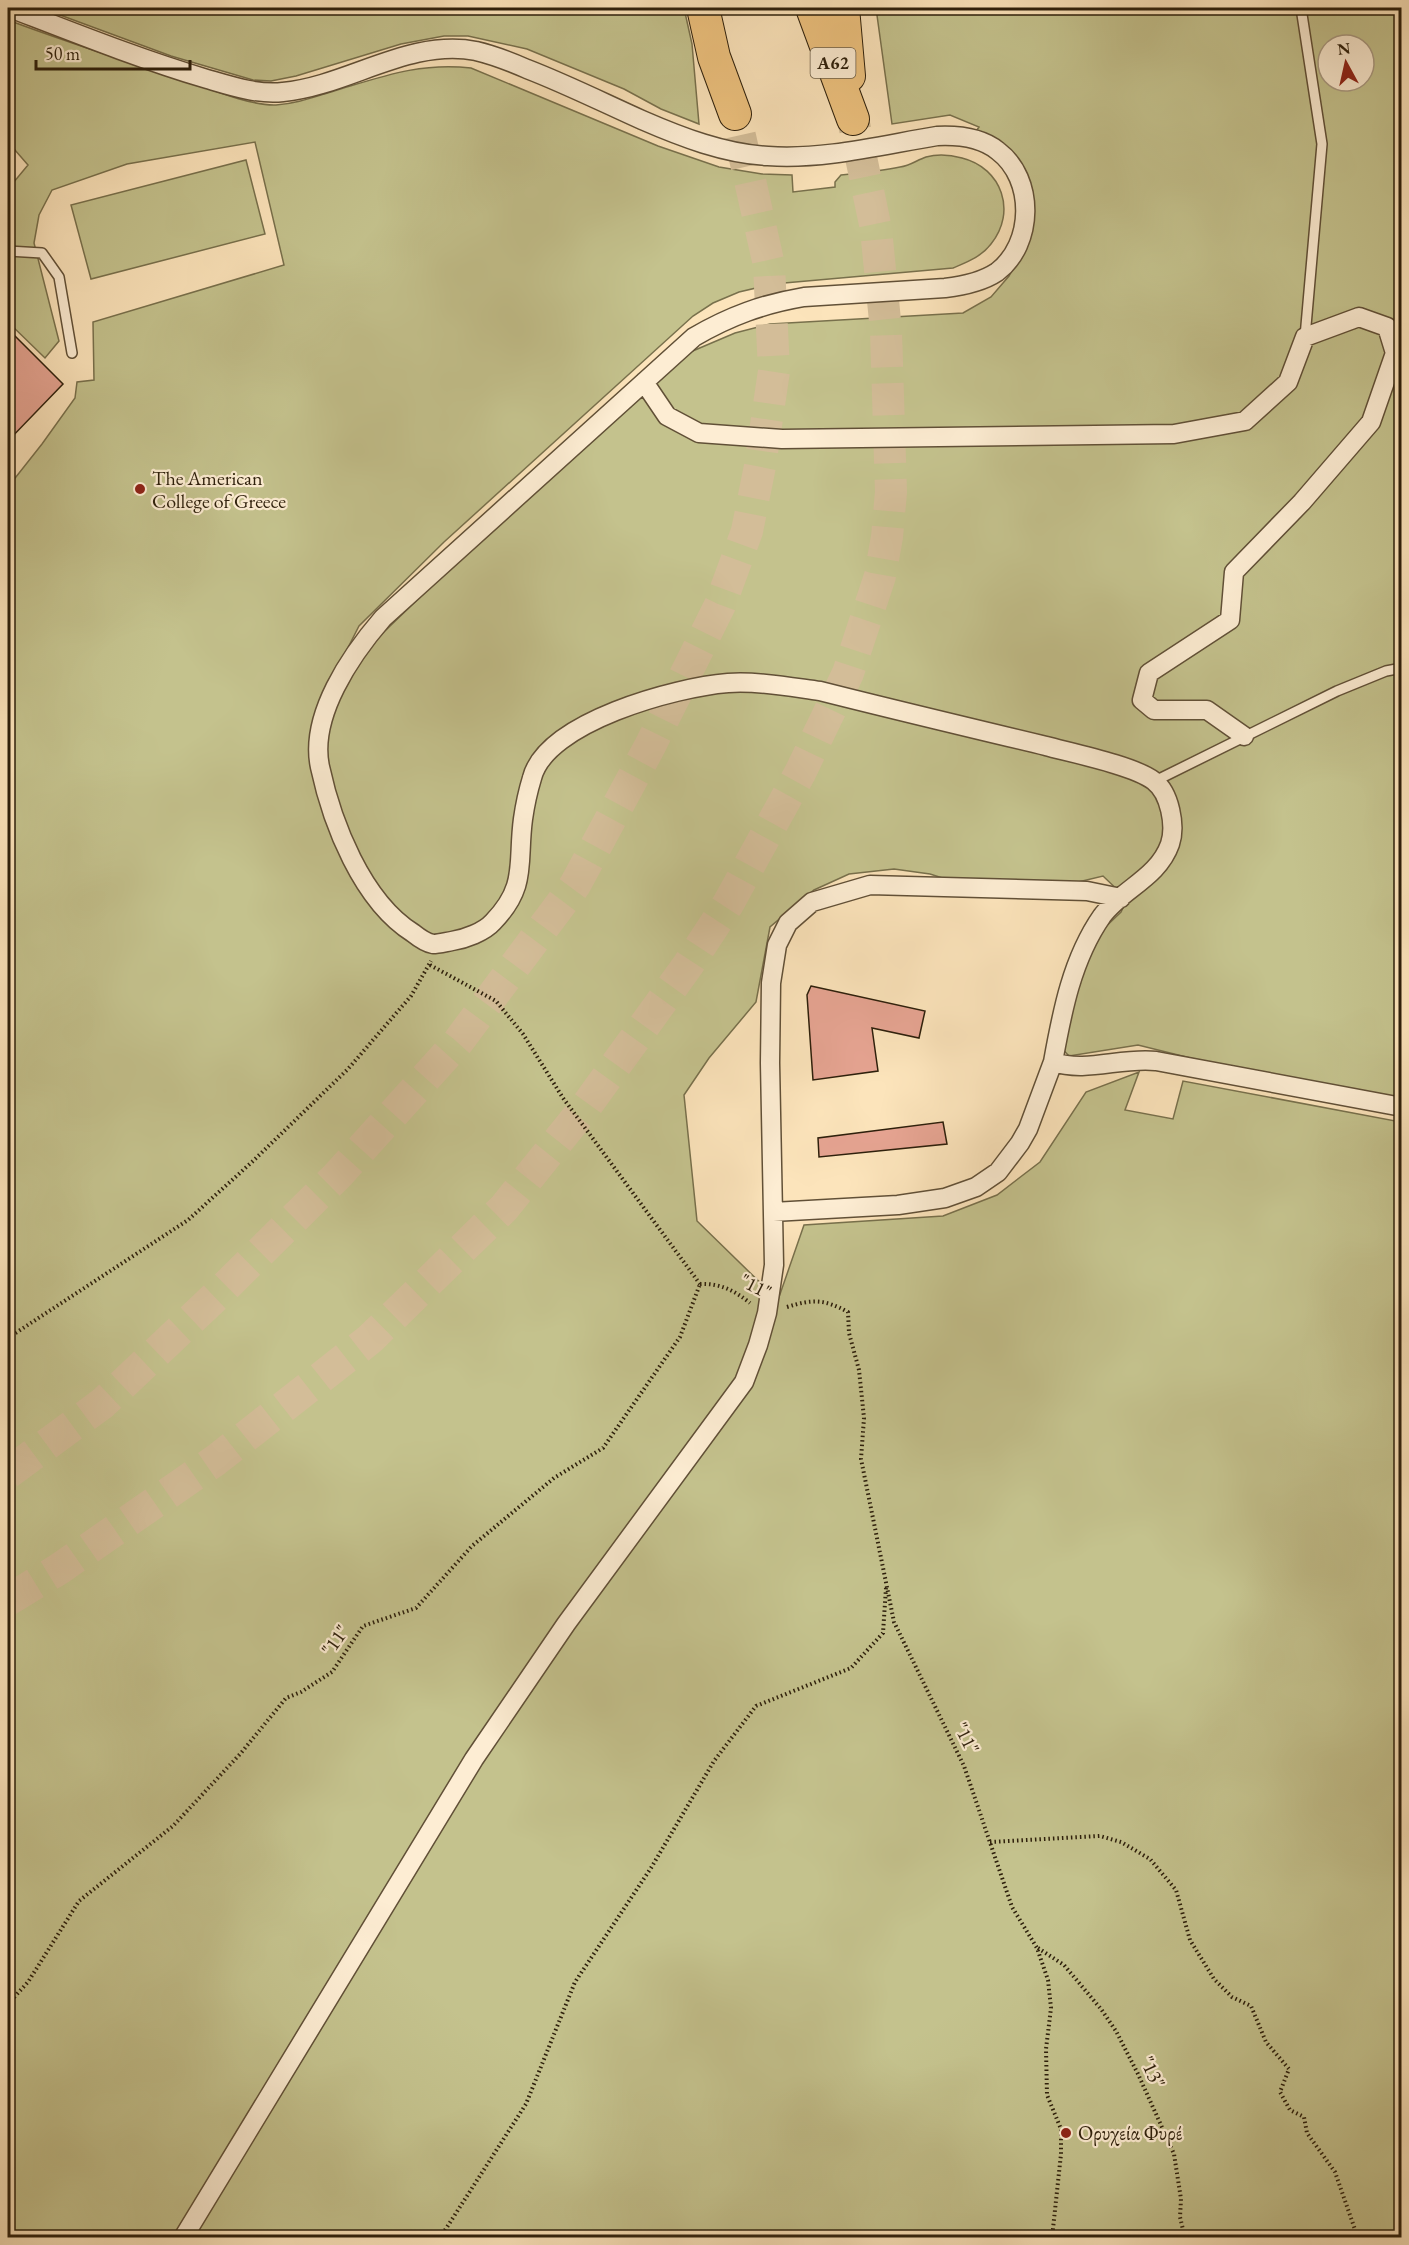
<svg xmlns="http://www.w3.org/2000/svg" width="1409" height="2245" viewBox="0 0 1409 2245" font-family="'EB Garamond',serif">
<rect width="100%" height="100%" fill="#fce4bb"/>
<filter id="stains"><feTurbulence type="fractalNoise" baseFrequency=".00333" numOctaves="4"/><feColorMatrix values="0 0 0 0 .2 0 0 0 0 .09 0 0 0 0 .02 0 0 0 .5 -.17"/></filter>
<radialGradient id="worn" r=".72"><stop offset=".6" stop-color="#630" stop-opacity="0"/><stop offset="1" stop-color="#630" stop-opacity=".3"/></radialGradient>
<path fill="#c4c28d" stroke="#78704c" stroke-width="1.5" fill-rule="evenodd" d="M41 8H684L692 44 699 124 661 109 624 89 527 49 468 36H444L401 44 296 76 271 81 253 80 171 56Z
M876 8H1401V1100L1267 1077 1138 1045 1069 1056 1055 1041 1097 935 1121 912 1127 899 1103 876 1053 888 980 890 930 874 894 869 849 874 814 890 770 927 756 1002 709 1058 684 1095 697 1221 778 1300 804 1225 943 1216 997 1195 1040 1162 1086 1092 1139 1072 1125 1110 1173 1119 1183 1081 1401 1122V2237H8V487L42 444 75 398 77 382 94 380 93 322 284 265 255 142 127 164 52 190 39 215 34 243 59 341 45 358 8 322V189L28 165 8 142V20C69 43 131 63 193 83 215 91 253 106 276 105 296 104 314 97 334 91 381 77 420 62 471 68L658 146 719 167 762 174 792 175 793 192 835 187V182L841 175C861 173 881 171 900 167 910 166 917 160 926 157 937 154 951 155 962 158 1002 168 1017 212 991 244 981 257 967 262 953 268L773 284 739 292 713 303 693 316 444 542 359 626 329 685 474 545 688 353 735 333 770 324 963 313 991 297 1009 276 1020 254 1018 185 974 134 979 127 950 115 892 124ZM1328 45H1364V81H1328Z
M246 160 265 234 91 279 71 205Z"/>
<path fill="#e6a492" stroke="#2d1f0b" stroke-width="1.5" d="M8 329 63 384 8 441Z
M811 986 925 1011 919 1038 872 1028 878 1071 813 1080 807 995Z
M943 1122 947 1144 819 1157 818 1138Z"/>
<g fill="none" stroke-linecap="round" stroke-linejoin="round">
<path stroke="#d3bd98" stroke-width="32" stroke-dasharray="32 16" stroke-linecap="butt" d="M8 1473 103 1403 218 1294 337 1176 458 1042 575 885 650 746 720 605 747 531 760 466 774 371 769 265 735 114
M8 1600 59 1569 216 1460 370 1339 504 1208 587 1105 688 965 728 904 800 773 848 673 880 576 887 537 891 492 886 331 876 229 853 119"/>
<defs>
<path id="lane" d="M1301 8 1322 144 1305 337
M8 251 42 253 59 277 72 353
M1155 781 1337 691 1386 671 1402 668"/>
<path id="street" d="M10 8C75 33 140 59 207 79 231 86 258 95 283 92 348 86 409 38 476 51 493 55 511 62 527 69 566 84 604 103 642 120 681 137 725 154 768 156 824 160 882 145 937 136 958 135 981 137 998 151 1035 179 1034 244 997 272 982 282 962 286 945 288L804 297C763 304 730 316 694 337L383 618C351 655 309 716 320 767 332 823 362 901 413 933 418 937 427 943 433 944 438 944 446 942 452 941 465 939 484 932 493 922 528 886 517 863 523 819 525 805 528 791 532 778 546 722 676 687 728 683 758 681 790 687 820 691 895 710 971 728 1046 746 1072 753 1135 766 1154 781 1170 793 1176 826 1170 844 1158 878 1122 889 1102 916 1072 959 1062 1012 1053 1062 1087 1073 1121 1057 1156 1061L1402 1107
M644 382 667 416 699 433 782 439 1174 434 1245 421 1288 382 1305 337 1359 317 1387 327 1395 353 1371 422 1302 502 1234 572 1230 620 1149 673 1142 700 1154 710H1207L1244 736
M773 1212 898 1205 945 1198 976 1187 998 1172 1020 1143 1028 1129 1053 1062
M183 2238 474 1759 566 1624 744 1382 758 1345 767 1313 774 1265 770 1063 771 983 777 945 788 923 812 902 870 885 1087 891 1121 898"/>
<path id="highway" d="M703 8 714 57 735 114
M812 8 853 119
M843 8 849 76"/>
</defs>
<use href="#lane" stroke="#615037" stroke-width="12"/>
<use href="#street" stroke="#615037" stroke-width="21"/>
<use href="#highway" stroke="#2d1f0b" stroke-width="34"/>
<path stroke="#2d1f0b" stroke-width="4" stroke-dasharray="1.5 3" stroke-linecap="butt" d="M430 965 496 1001 523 1034 563 1098 700 1284
M700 1284C720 1283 735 1291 750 1303
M787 1307C813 1299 824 1299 848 1312L849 1333 859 1370 864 1418 861 1459 894 1622 964 1766 1012 1907 1037 1948 1048 1980 1051 2008 1046 2049 1047 2095 1061 2129V2154L1052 2238
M8 1338 188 1220 252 1162 348 1069 411 996 431 961
M990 1842 1100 1836 1121 1842 1150 1859 1176 1890 1190 1940 1214 1979 1232 1997 1251 2006 1266 2042 1289 2069 1280 2092 1290 2110 1304 2117 1307 2133 1335 2172 1358 2238
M1038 1948 1064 1965 1101 2009 1116 2031 1138 2074 1174 2154 1181 2199 1180 2217 1185 2238
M8 2004 28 1982 79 1901 173 1826 241 1753 286 1698 301 1692 332 1672 363 1626 416 1608 472 1546 554 1478 603 1448 680 1337 700 1284
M440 2238 526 2104 575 1982 651 1868 714 1761 756 1706 851 1668 883 1633 886 1588"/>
<use href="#lane" stroke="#fdedd3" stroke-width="9"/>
<use href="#street" stroke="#fdedd3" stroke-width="18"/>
<use href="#highway" stroke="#eec27e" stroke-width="32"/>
</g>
<g fill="#8f2418" stroke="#fdedd3" stroke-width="2">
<circle cx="140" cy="489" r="6"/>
<circle cx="1066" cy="2133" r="6"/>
</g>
<g text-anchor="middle" stroke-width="4.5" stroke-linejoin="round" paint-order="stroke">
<rect fill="#fdedd3" stroke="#6b5d47" stroke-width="1.5" x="810.5" y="48" width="45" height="30" rx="4.5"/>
<g font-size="18" font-weight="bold" fill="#2d1f0b">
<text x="833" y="69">Α62</text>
</g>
<g font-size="20" fill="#2d1f0b" stroke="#fdedd3" text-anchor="start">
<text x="152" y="485">The American<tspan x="152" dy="23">College of Greece</tspan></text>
<text x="1078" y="2140">Ορυχεία Φυρέ</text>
</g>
<g font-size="20" fill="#2d1f0b" stroke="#fdedd3">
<text transform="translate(756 1286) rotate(27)" y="7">"11"</text>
<text transform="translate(335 1640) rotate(-55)" y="7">"11"</text>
<text transform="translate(967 1738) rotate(63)" y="7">"11"</text>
<text transform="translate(1153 2072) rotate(65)" y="7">"13"</text>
</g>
</g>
<rect width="1409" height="2245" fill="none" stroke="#fce4bb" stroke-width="30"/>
<rect x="9" y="9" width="1391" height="2227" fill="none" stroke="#2d1f0b" stroke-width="3"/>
<rect x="15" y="15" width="1379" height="2215" fill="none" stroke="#2d1f0b" stroke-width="1.5"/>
<g transform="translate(1346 63) rotate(352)"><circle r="28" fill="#fdedd3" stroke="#aa9b83" stroke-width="1.5"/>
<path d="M0-4.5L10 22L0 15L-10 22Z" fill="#8f2418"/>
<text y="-9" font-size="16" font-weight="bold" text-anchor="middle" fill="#2d1f0b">N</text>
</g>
<path d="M36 60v9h154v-9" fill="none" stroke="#2d1f0b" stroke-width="3"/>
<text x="45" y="60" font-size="18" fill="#2d1f0b" stroke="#fdedd3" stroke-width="4.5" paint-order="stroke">50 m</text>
<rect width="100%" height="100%" filter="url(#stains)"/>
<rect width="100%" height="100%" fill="url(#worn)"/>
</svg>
